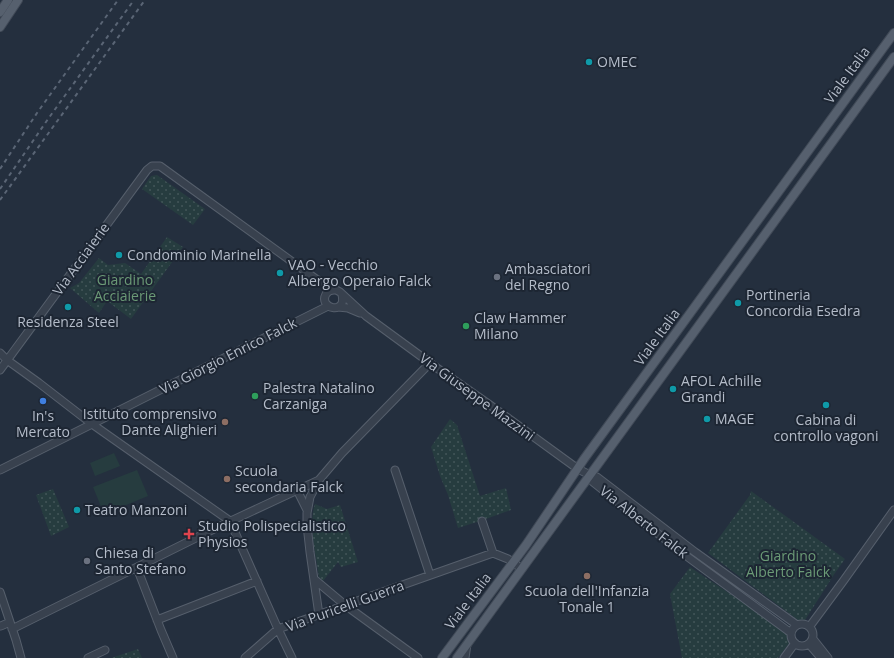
<svg xmlns="http://www.w3.org/2000/svg" width="894" height="658" viewBox="0 0 894 658" font-family="'Open Sans',sans-serif">
<defs>
<pattern id="green-dots" width="8" height="8" patternUnits="userSpaceOnUse"><rect width="8" height="8" fill="#263c3f"/><path d="M2 2h.1M6 6h.1" fill="none" stroke="#435659" stroke-width="1.8" stroke-linecap="round"/></pattern>
</defs>
<rect width="100%" height="100%" fill="#242f3e"/>
<path fill="url(#green-dots)" d="M157 175 205 209 193 225 142 189 151 176Z
M167 237 183 247 131 319 107 301 99 313 70 288 79 283 99 258 108 265 125 263 141 274Z
M450 419 457 425 480 496 506 488 511 510 483 520 458 528 448 495 440 476 431 447Z
M53 489 69 527 51 536 36 495Z
M751 491 845 559 835 573 805 620H798L708 553 750 495Z
M315 504 327 509 340 505 358 562 341 567 338 562 323 581 319 577C316 555 308 525 315 504Z
M690 567 787 632 790 642 778 658H682L670 594Z
M138 649 142 658H111Z"/>
<path fill="#263c3f" d="M114 453 120 466 95 476 90 463Z
M137 470 148 496 104 514 93 487Z"/>
<g fill="none" stroke-linecap="round" stroke-linejoin="round">
<defs>
<path id="minor" d="M334 290C331 290 328 291 326 294 318 309 347 315 342 295
M338 307 348 308 360 313
M0 353 7 360 39 383 92 424 230 521 278 629 292 658
M0 370 147 170 152 166H160L316 279 340 292 366 316 437 368 490 405 578 469 590 475 597 477 695 552 797 625
M0 470 328 306
M395 470 430 575
M590 475 593 482 681 552 791 633
M297 490 307 510
M482 521 493 553
M137 568 161 630 173 658
M314 579 345 605 418 658
M0 592 16 640 21 658
M319 615 310 552 307 525V513L310 497 319 480 342 453 428 365 434 367
M157 620 257 581
M791 635a11 11 0 1 1 22 0a11 11 0 1 1-22 0Z
M1 626 10 622
M810 626 844 580 894 510
M12 629 220 526 319 480
M813 639 828 658
M809 644 821 658
M88 658 105 650
M245 658 278 629 493 553 508 559 522 569
M465 658 467 644
M784 658 795 643"/>
<path id="major" d="M0 12 8 0
M0 27 18 0
M442 658 526 545 584 459 894 33
M457 658 894 57"/>
</defs>
<use href="#minor" stroke="#565f6c" stroke-width="9"/>
<use href="#major" stroke="#414a57" stroke-width="10"/>
<use href="#minor" stroke="#38414e" stroke-width="7"/>
<use href="#major" stroke="#56606e" stroke-width="8"/>
<path stroke="#5a6575" stroke-width="2" stroke-dasharray="4 4" stroke-linecap="butt" d="M0 169 37 113 118 0
M0 189 48 119 134 0
M0 200 145 0"/>
</g>
<g fill="#0f9aa8" stroke="#1d2633" stroke-width="1.5">
<circle cx="589" cy="62" r="4"/>
<circle cx="119" cy="255" r="4"/>
<circle cx="280" cy="273" r="4"/>
<circle cx="738" cy="303" r="4"/>
<circle cx="68" cy="307" r="4"/>
<circle cx="673" cy="389" r="4"/>
<circle cx="826" cy="405" r="4"/>
<circle cx="707" cy="419" r="4"/>
<circle cx="77" cy="510" r="4"/>
</g>
<g fill="#6b7280" stroke="#1d2633" stroke-width="1.5">
<circle cx="497" cy="277" r="4"/>
<circle cx="87" cy="561" r="4"/>
</g>
<g fill="#2e9e5b" stroke="#1d2633" stroke-width="1.5">
<circle cx="466" cy="326" r="4"/>
<circle cx="255" cy="396" r="4"/>
</g>
<circle fill="#3f7fe0" stroke="#1d2633" stroke-width="1.5" cx="43" cy="401" r="4"/>
<g fill="#8d6e63" stroke="#1d2633" stroke-width="1.5">
<circle cx="225" cy="422" r="4"/>
<circle cx="227" cy="479" r="4"/>
<circle cx="587" cy="576" r="4"/>
</g>
<path fill="#e0444e" stroke="#1d2633" stroke-width="1.5" d="M187 528h4v4h4v4h-4v4h-4v-4h-4v-4h4z"/>
<g text-anchor="middle" stroke-width="4" stroke-linejoin="round" paint-order="stroke">
<g font-size="14" fill="#b4bcc9" stroke="#1d2633" text-anchor="start">
<text x="597" y="67">OMEC</text>
<text x="127" y="260">Condominio Marinella</text>
<text x="288" y="270">VAO - Vecchio<tspan x="288" dy="16">Albergo Operaio Falck</tspan></text>
<text x="505" y="274">Ambasciatori<tspan x="505" dy="16">del Regno</tspan></text>
<text x="746" y="300">Portineria<tspan x="746" dy="16">Concordia Esedra</tspan></text>
<text x="474" y="323">Claw Hammer<tspan x="474" dy="16">Milano</tspan></text>
<text x="68" y="327" text-anchor="middle">Residenza Steel</text>
<text x="681" y="386">AFOL Achille<tspan x="681" dy="16">Grandi</tspan></text>
<text x="263" y="393">Palestra Natalino<tspan x="263" dy="16">Carzaniga</tspan></text>
<text x="217" y="419" text-anchor="end">Istituto comprensivo<tspan x="217" dy="16">Dante Alighieri</tspan></text>
<text x="43" y="421" text-anchor="middle">In's<tspan x="43" dy="16">Mercato</tspan></text>
<text x="715" y="424">MAGE</text>
<text x="826" y="425" text-anchor="middle">Cabina di<tspan x="826" dy="16">controllo vagoni</tspan></text>
<text x="235" y="476">Scuola<tspan x="235" dy="16">secondaria Falck</tspan></text>
<text x="85" y="515">Teatro Manzoni</text>
<text x="198" y="531">Studio Polispecialistico<tspan x="198" dy="16">Physios</tspan></text>
<text x="95" y="558">Chiesa di<tspan x="95" dy="16">Santo Stefano</tspan></text>
<text x="587" y="596" text-anchor="middle">Scuola dell'Infanzia<tspan x="587" dy="16">Tonale 1</tspan></text>
</g>
<g font-size="14" fill="#b4bcc9" stroke="#1d2633">
<text transform="translate(847 75) rotate(-54)" y="5">Viale Italia</text>
<text transform="translate(81 259) rotate(-54)" y="5">Via Acciaierie</text>
<text transform="translate(657 337) rotate(-54)" y="5">Viale Italia</text>
<text transform="translate(228 356) rotate(-27)" y="5">Via Giorgio Enrico Falck</text>
<text transform="translate(477 397) rotate(36)" y="5">Via Giuseppe Mazzini</text>
<text transform="translate(644 522) rotate(38)" y="5">Via Alberto Falck</text>
<text transform="translate(468 601) rotate(-53)" y="5">Viale Italia</text>
<text transform="translate(345 606) rotate(-20)" y="5">Via Puricelli Guerra</text>
</g>
<g font-size="14" fill="#6b9a76" stroke="#1d2633">
<text x="125" y="285">Giardino<tspan x="125" dy="16">Acciaierie</tspan></text>
<text x="788" y="561">Giardino<tspan x="788" dy="16">Alberto Falck</tspan></text>
</g>
</g>
</svg>
